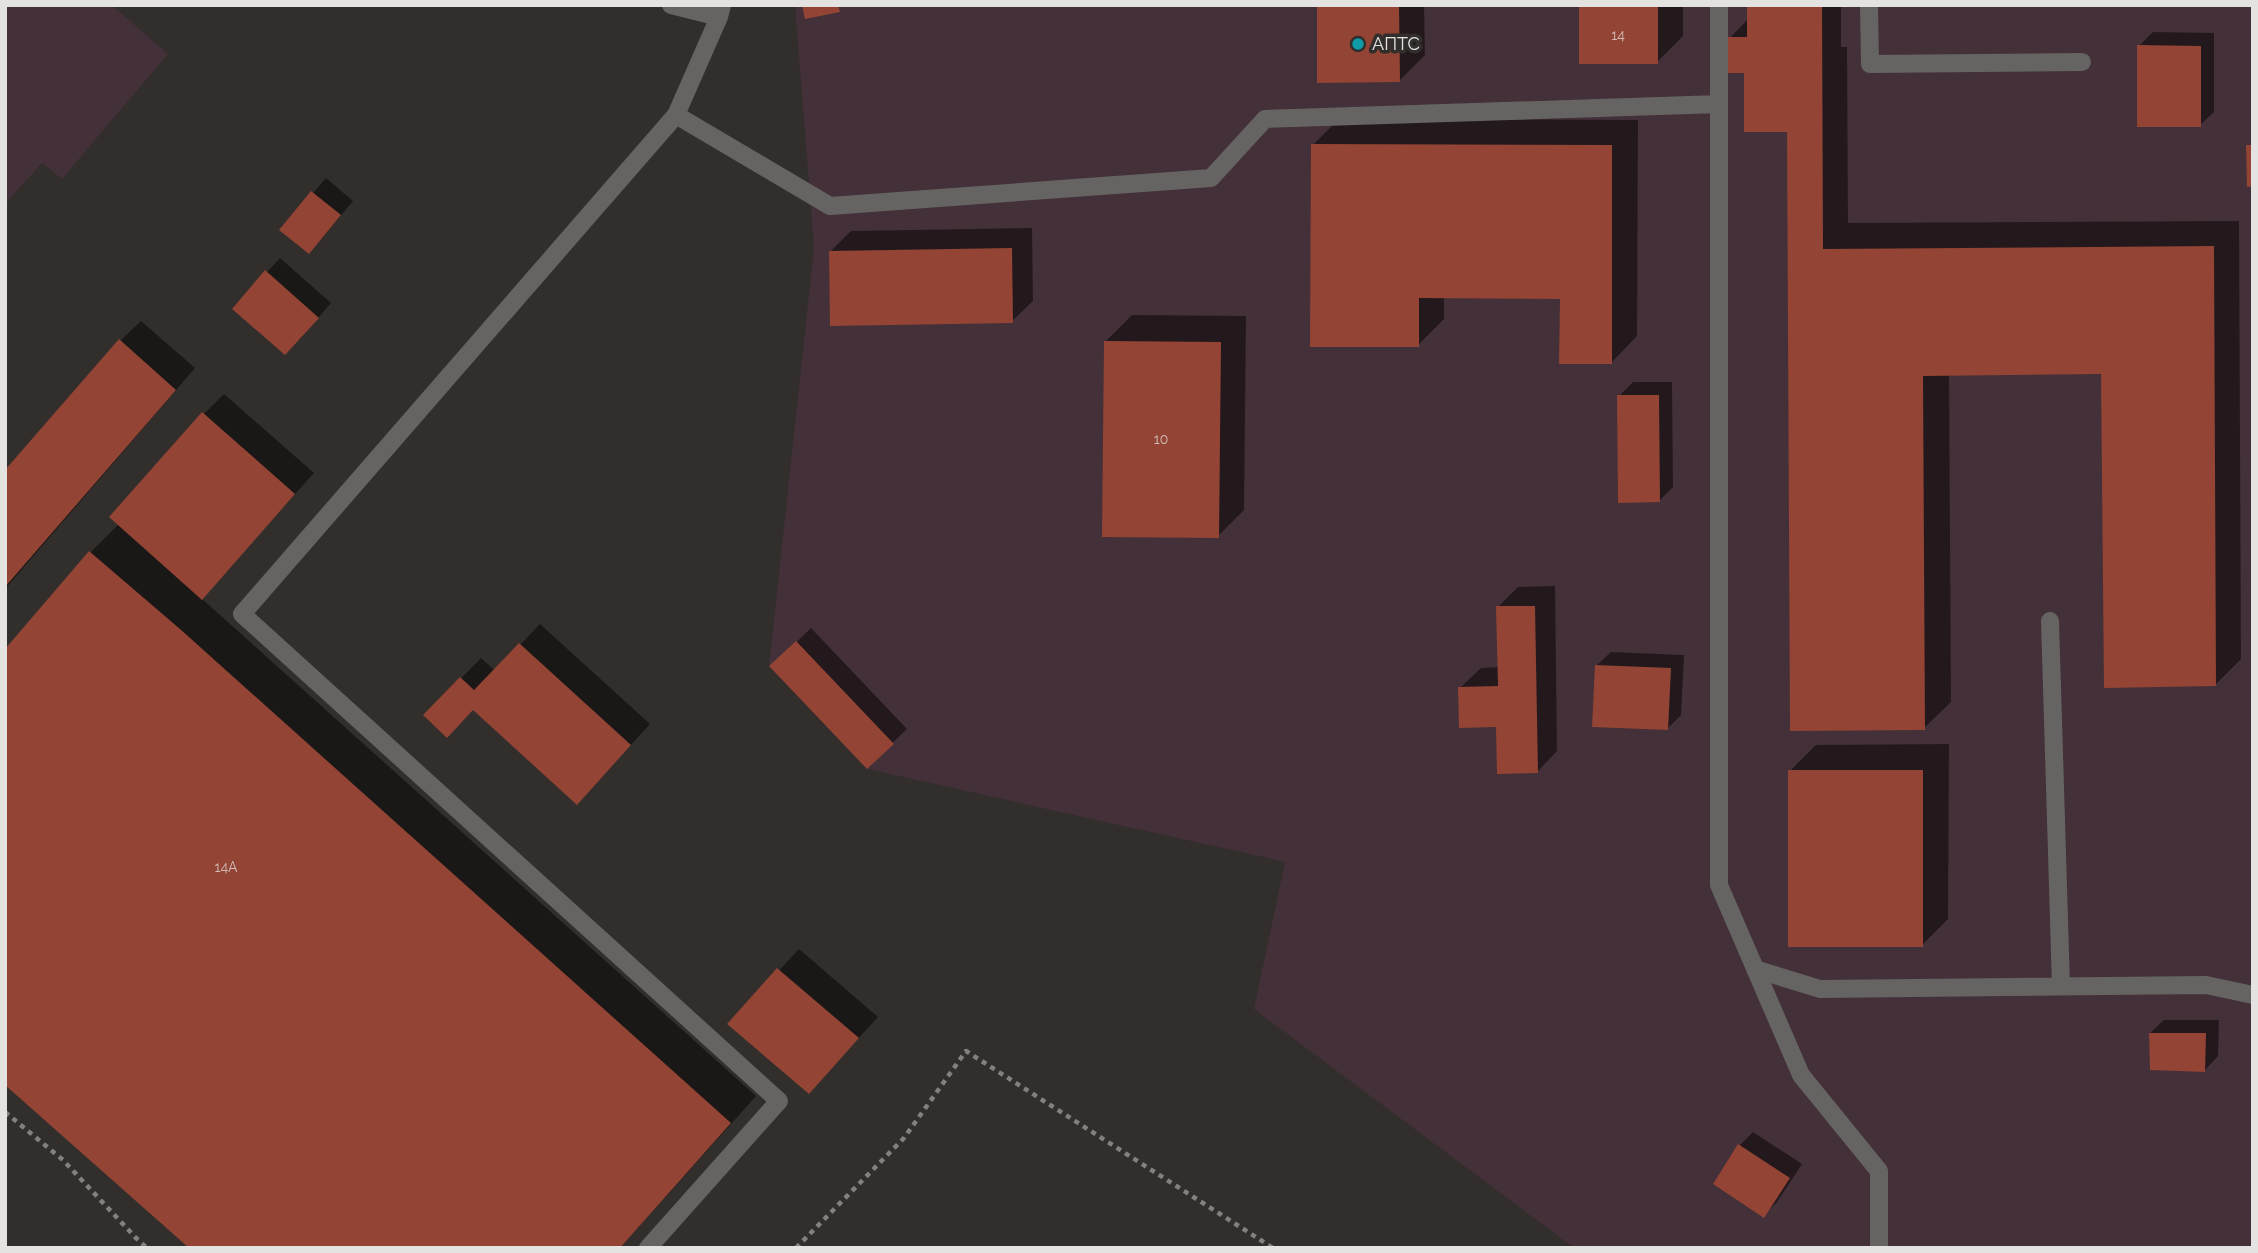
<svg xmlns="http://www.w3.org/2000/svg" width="2258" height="1253" viewBox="0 0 2258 1253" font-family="Raleway,sans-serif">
<rect width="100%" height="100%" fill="#312e2c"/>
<path fill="#433038" d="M5 5H112L168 54 62 179 42 163 5 204Z
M795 5H2253V1248H1574L1254 1009 1285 862 867 769 769 666 814 248Z"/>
<path fill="#0007" d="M1318 5H1424L1425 55 1399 81Z
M1580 5H1683V36L1657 62Z
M1748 5H1841V47H1847L1848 223 2239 221 2241 659 2215 685 2103 373 1949 374 1951 702 1924 728 1788 130 1746 71 1730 38 1748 19Z
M2153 32 2214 33V112L2200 125 2139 46Z
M1339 119 1638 120 1637 336 1611 363 1561 297 1444 296V319L1418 345 1313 145Z
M326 178 353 201 322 238 282 229Z
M1032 228 1033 301 1012 321 831 251 851 231Z
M280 258 331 303 299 340 234 308Z
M1132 315 1246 316 1244 510 1218 536 1106 341Z
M141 321 195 368 5 589V473L120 341Z
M1633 382H1672L1673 487 1659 501 1619 396Z
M224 394 314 473 201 598 756 1096 620 1248H192L5 651 91 552 119 524 204 414Z
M1555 586 1557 751 1537 772 1498 725 1460 688 1481 668 1499 667 1498 607 1518 587Z
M540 624 650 724 597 782 474 708 425 715 481 658 495 671Z
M811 628 907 729 867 767 772 666Z
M1611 652 1684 655 1681 715 1668 728 1597 665Z
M1949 744 1948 919 1922 945 1790 771 1816 745Z
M799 949 878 1017 809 1092 729 1024Z
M2164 1020H2219L2218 1056 2205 1070 2150 1033Z
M1753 1132 1802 1164 1777 1202 1763 1216 1740 1145Z"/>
<path fill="#934434" d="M802 5H838L840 12 805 19Z
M1317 5H1399L1400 82 1317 83Z
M1579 5H1658V64H1579Z
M1747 5H1822L1823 249 2214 246 2216 686 2104 688 2101 374 1923 376 1925 730 1790 731 1787 132H1744V73H1728V37H1747Z
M2137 45 2201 46V127H2137Z
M1311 144 1612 145V364H1559L1560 299 1419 298V347H1310Z
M2246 145H2253V186L2247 187Z
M311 191 341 215 309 254 279 230Z
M1012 248 1013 323 830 326 829 251Z
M265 270 319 318 285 355 232 309Z
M119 339 176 390 5 587V470Z
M1104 341 1221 342 1219 538 1102 537Z
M1617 395H1659L1660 502 1618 503Z
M202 412 295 494 202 600 109 517Z
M89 551 180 629 731 1123 620 1248H189L5 1085V649Z
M1496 606H1535L1538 773 1497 774 1496 727 1459 728 1458 687 1498 686Z
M796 641 894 744 867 769 769 666Z
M519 643 631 745 577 805 473 710 447 738 423 715 460 677 474 690Z
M1595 665 1671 668 1668 730 1592 727Z
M1788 770H1923V947H1788Z
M777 968 859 1038 809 1094 727 1024Z
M2149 1033H2206L2205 1072 2150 1070Z
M1738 1144 1790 1178 1764 1218 1713 1184Z"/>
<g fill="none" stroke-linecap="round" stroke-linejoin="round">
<path stroke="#83817f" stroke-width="4.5" stroke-dasharray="5 5" stroke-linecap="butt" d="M5 1112 63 1160 136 1238 147 1248
M796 1248 904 1138 966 1051 1273 1248"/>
<path stroke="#666463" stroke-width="18" d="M671 5 719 17
M1719 5V885L1801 1075 1879 1171V1248
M1869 5 1870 64 2082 62
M676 115 830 206 1211 178 1265 119 1719 104
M2050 621 2061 986
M1755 969 1820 989 2206 985 2253 995
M648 1248 779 1101 242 614 676 115 719 17 722 5"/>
</g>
<circle fill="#0f9aa8" stroke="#312e2c" stroke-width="2.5" cx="1358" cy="44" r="7"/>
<g text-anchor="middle" stroke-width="7" stroke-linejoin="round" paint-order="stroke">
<g font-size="14" fill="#d0bbb6">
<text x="1618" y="40">14</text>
<text x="1161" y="444">10</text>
<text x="226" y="872">14А</text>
</g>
<g font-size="18" fill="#e4e3e1" stroke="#312e2c" text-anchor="start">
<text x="1372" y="50">АПТС</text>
</g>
</g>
<rect width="2258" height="1253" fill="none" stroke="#e4e3e1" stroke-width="14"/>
</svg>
